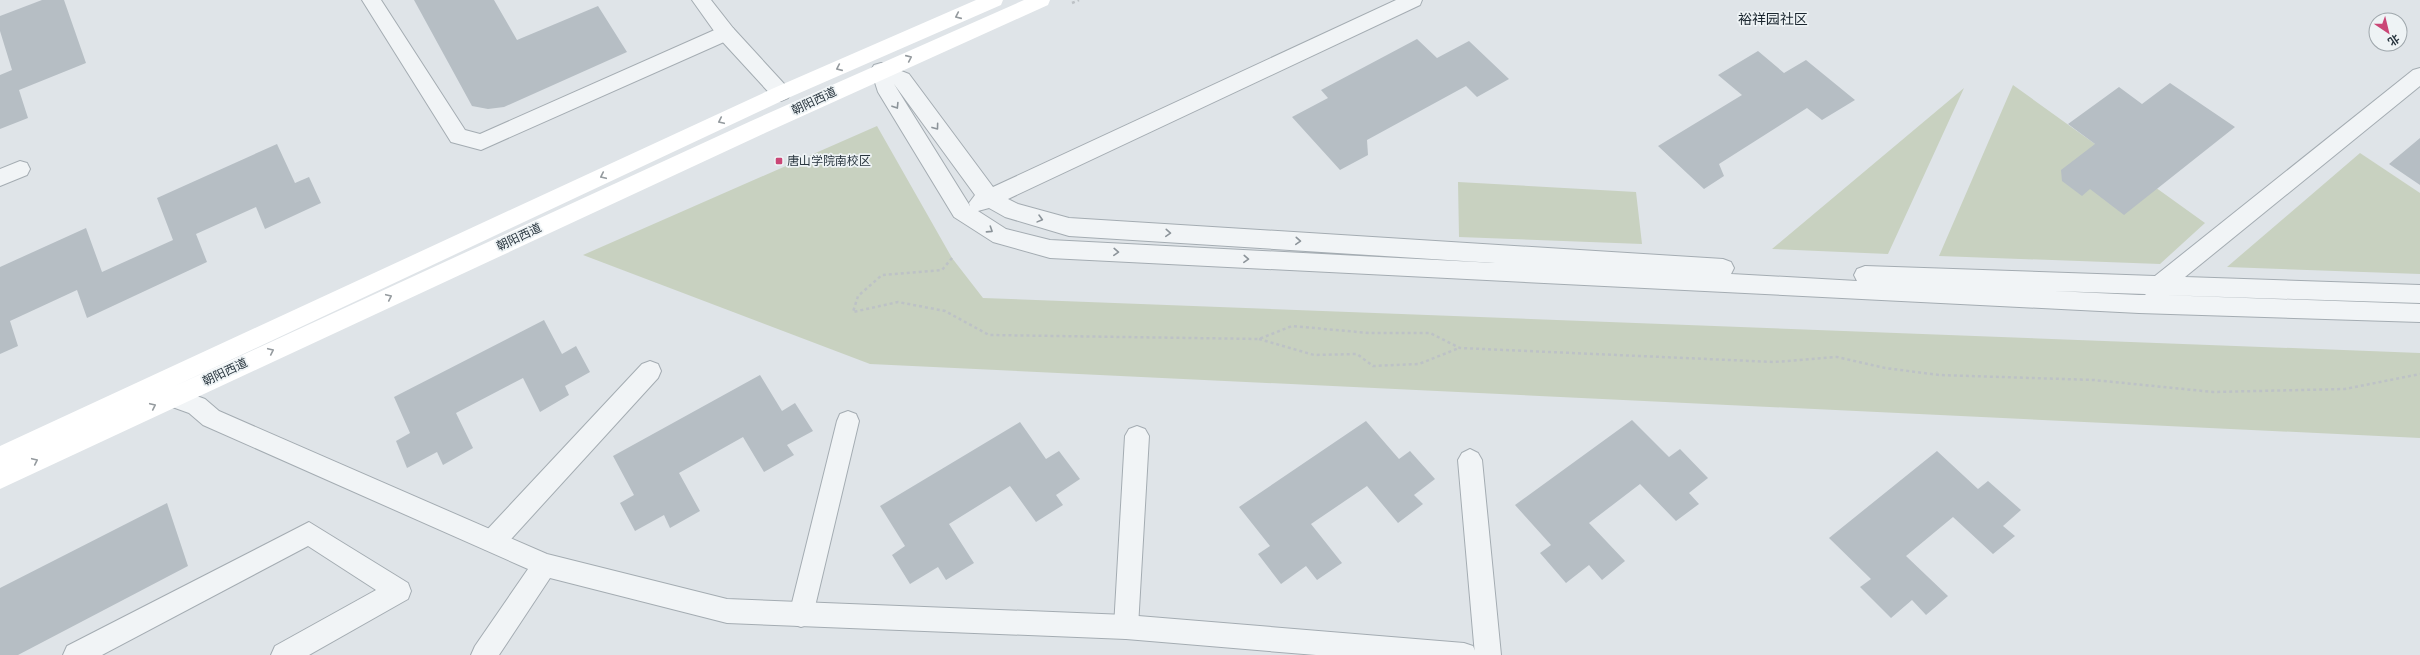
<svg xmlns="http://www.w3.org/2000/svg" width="2420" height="655" viewBox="0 0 2420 655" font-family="'Open Sans','Noto Sans SC',sans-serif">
<rect width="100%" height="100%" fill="#dfe4e8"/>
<path fill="#c8d1c0" d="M2013 85 2205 223 2160 264 1939 256Z
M1964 88 1888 254 1772 249Z
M877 126 952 258 983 298 2420 353V438L870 364 583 255Z
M2360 153 2420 193V274L2227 267Z
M1458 182 1636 192 1642 244 1459 237Z"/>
<path fill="#b6bec4" d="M42 0H64L86 63 19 90 28 118 0 129V75L12 70 0 31V16Z
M414 0H494L517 40 598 6 627 52 504 107 488 109 472 106Z
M1417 39 1437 58 1469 41 1509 79 1477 97 1466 86 1367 140 1368 155 1340 170 1292 117 1328 98 1321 90Z
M1758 51 1784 73 1806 60 1855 100 1822 120 1807 108 1719 164 1724 176 1704 189 1658 146 1742 95 1718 75Z
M2170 83 2235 127 2124 215 2090 189 2082 196 2062 181 2061 170 2095 144 2068 124 2119 87 2142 104Z
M2420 138V185L2389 164Z
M277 144 295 183 309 177 321 203 265 229 256 207 196 234 207 262 87 318 77 290 10 321 18 346 0 354V267L86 228 102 272 173 240 157 198Z
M544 320 562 354 576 346 590 372 565 386 569 395 540 412 523 378 456 413 473 448 443 465 437 452 407 468 396 441 410 433 394 397Z
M760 375 782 411 795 403 813 431 787 445 794 455 764 472 743 437 679 473 700 511 670 528 664 515 635 531 620 503 634 495 613 456Z
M1632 420 1669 457 1680 449 1708 478 1689 493 1699 504 1676 521 1640 484 1589 523 1625 561 1602 580 1589 565 1566 583 1540 553 1551 545 1515 505Z
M1366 421 1399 459 1410 451 1435 479 1414 495 1423 504 1398 523 1367 486 1311 524 1342 563 1317 580 1306 566 1281 584 1258 554 1270 546 1239 507Z
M1020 422 1046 459 1059 451 1080 479 1056 495 1063 505 1036 522 1010 486 949 524 974 563 946 580 938 567 910 584 892 555 905 546 880 506Z
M1937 451 1978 489 1988 481 2021 510 2003 526 2015 536 1993 554 1953 517 1906 556 1948 596 1926 615 1912 600 1891 618 1860 587 1871 579 1829 538Z
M167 503 188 566 18 655H0V588Z"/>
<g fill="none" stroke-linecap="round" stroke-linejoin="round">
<defs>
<path id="service" d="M362 0H381L465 130 480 134 719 28 726 26 733 28 736 33 733 38 481 150 451 142Z
M1396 0H1422L1420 5 1008 199 1018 204 1069 218 1723 259 1731 262 1734 268 1731 274 1857 281 1854 275 1857 269 1865 266 2155 276 2413 70 2420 68V86L2185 277 2420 285V303L2162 295 2420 304V322L2139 313 1050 258 993 242 954 217 878 92 871 70 874 65 881 63 909 74 993 187ZM894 84 975 195 969 203 970 206ZM989 208 1005 217 1069 236 1495 263 1050 240 1006 229 978 211ZM2054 291 2145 294 2146 295H2139Z
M20 161 27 163 30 169 27 175 0 186V169Z
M650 361 658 364 661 371 658 378 502 549 493 552 484 549 481 541 484 533 642 364Z
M848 411 856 414 859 421 813 615 810 624 801 627 792 624 789 615 837 421 840 414Z
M1137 426 1145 429 1149 436 1138 627 1135 636 1126 639 1117 636 1114 627 1125 436 1129 429Z
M1470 449 1478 453 1482 460 1501 655H1475L1458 460 1462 453Z
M309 522 408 583 411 591 408 599 309 655H271L275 646 376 590 308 546 102 655H63L67 646Z"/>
<path id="minor" d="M692 0H711L733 28 788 88 791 93 788 98 781 101 774 98 719 38Z
M172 387 205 399 219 411 547 554 727 599 1126 615 1464 643 1473 646 1477 655H1316L1126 639 727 623 550 578 499 655H471L475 646 528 569 203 425 189 413 164 404 161 397 164 390Z"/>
</defs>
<use href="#service" stroke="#a4acb2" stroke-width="2"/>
<use href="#minor" stroke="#a4acb2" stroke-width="2"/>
<path stroke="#bdc2c6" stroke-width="2.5" stroke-dasharray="3 3" stroke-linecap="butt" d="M1072 3 1079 0
M952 258 942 270 882 275 858 296 853 312 898 302 945 311 989 335 1259 339 1292 326 1369 333H1430L1460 348 1774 362 1837 357 1885 368 1939 375 2094 380 2213 392 2345 389 2420 374
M1259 339 1314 355 1357 354 1373 366 1419 364 1459 348"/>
<use href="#service" fill="#f1f4f6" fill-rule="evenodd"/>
<use href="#minor" fill="#f1f4f6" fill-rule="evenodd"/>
<path fill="#fff" fill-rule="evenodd" d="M976 0H1003L1001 5 788 98 175 386 751 121 1024 0H1050L1048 5 765 133 0 489V446L774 88Z"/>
</g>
<defs><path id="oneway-chevron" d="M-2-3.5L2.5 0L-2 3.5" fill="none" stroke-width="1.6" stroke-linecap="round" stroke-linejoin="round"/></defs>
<g stroke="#949a9e">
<use href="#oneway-chevron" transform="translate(958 16) rotate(156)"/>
<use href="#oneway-chevron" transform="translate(909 58) rotate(-24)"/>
<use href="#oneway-chevron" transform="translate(839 68) rotate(156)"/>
<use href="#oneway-chevron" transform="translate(721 121) rotate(155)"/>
<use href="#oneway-chevron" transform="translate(603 176) rotate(155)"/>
<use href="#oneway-chevron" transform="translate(389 297) rotate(-25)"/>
<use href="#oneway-chevron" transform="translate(271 351) rotate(-25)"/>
<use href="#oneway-chevron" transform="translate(153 406) rotate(-25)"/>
<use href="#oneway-chevron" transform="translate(35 461) rotate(-25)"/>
</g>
<g stroke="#8c949a">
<use href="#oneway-chevron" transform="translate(896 106) rotate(58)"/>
<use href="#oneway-chevron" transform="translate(936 127) rotate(54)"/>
<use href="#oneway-chevron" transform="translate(1040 219) rotate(15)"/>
<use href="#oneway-chevron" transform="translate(990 230) rotate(33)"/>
<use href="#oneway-chevron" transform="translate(1168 233) rotate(4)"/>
<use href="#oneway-chevron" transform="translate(1298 241) rotate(4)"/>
<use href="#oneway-chevron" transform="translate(1116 252) rotate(3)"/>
<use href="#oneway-chevron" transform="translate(1246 259) rotate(3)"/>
</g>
<rect fill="#ca4676" stroke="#eef3f5" stroke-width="1.5" x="775" y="157" width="8" height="8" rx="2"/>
<g text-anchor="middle" stroke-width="3.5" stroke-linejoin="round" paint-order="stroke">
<g font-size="12" fill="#28353e" stroke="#eef3f5">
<text transform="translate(814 101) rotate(-25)" y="4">朝阳西道</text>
<text transform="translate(519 237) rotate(-25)" y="4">朝阳西道</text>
<text transform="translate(225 372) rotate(-25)" y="4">朝阳西道</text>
</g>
<g font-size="12" fill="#28353e" stroke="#eef3f5" text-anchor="start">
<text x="787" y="165">唐山学院南校区</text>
</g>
<g font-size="14" fill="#1a262f" stroke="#eef3f5">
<text x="1773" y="24">裕祥园社区</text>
</g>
</g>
<g transform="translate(2388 32) rotate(145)"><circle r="19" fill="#eef3f5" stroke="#9fa7ac"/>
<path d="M0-3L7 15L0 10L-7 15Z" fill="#ca4676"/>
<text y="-6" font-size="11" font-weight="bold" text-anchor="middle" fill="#28353e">北</text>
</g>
</svg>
